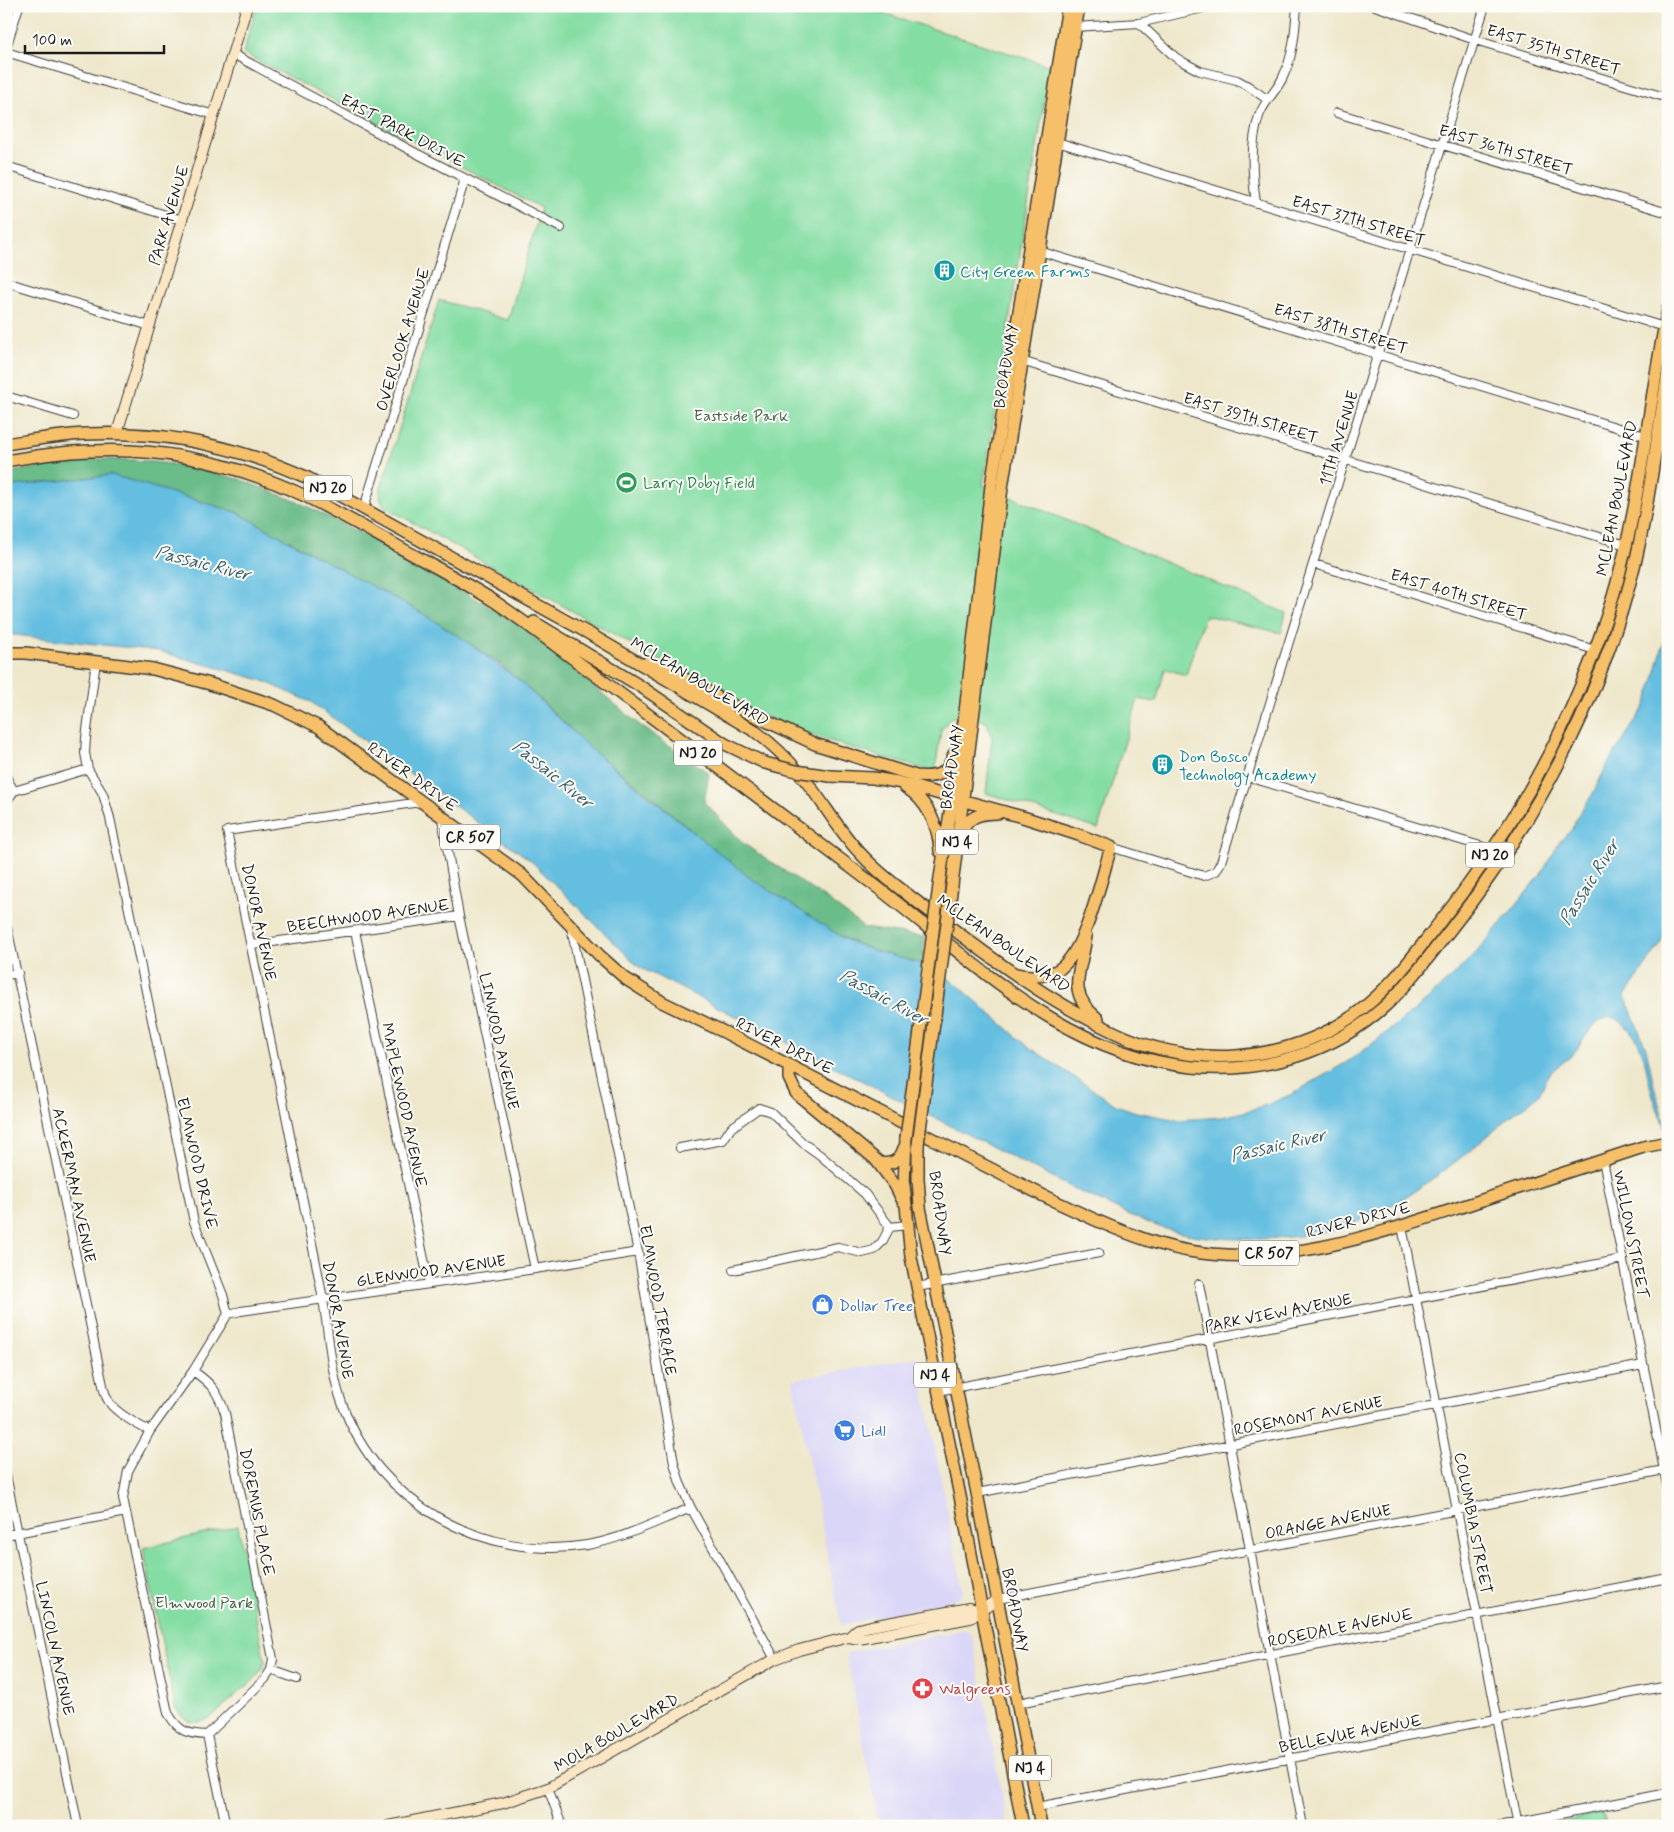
<svg xmlns="http://www.w3.org/2000/svg" width="1674" height="1832" viewBox="0 0 1674 1832" font-family="Mynerve,sans-serif">
<rect width="100%" height="100%" fill="#fdfcf7"/>
<filter id="ink" filterUnits="userSpaceOnUse"><feTurbulence type="fractalNoise" baseFrequency=".02" numOctaves="2"/><feDisplacementMap in="SourceGraphic" scale="10" xChannelSelector="R" yChannelSelector="G"/><feConvolveMatrix kernelMatrix="1 2 1 2 8 2 1 2 1" color-interpolation-filters="sRGB"/></filter>
<filter id="wash" filterUnits="userSpaceOnUse"><feTurbulence type="fractalNoise" baseFrequency=".0096" numOctaves="4" result="noise"/><feDisplacementMap in="SourceGraphic" scale="20" xChannelSelector="R" yChannelSelector="G"/><feGaussianBlur stdDeviation="1.12" result="paint"/><feColorMatrix in="noise" values="0 0 0 0 0 0 0 0 0 0 0 0 0 0 0 0 0 1.4 0 .05"/><feComposite in="paint" operator="in"/></filter>
<g filter="url(#wash)">
<rect width="100%" height="100%" fill="#eee7cb"/>
<path fill="#dad6f7" d="M917 1357 963 1590 961 1597 954 1600 841 1625 793 1380Z
M963 1630 968 1631 972 1636 1008 1826H879L846 1653Z"/>
<path fill="#84dda3" stroke="#507c60" d="M257 6H861L1050 66 983 485 1286 613 1281 633 1205 615 1186 675 1165 669 1156 702 1138 699 1098 829 986 793 992 737 987 723 974 716 952 717 941 730 935 772C869 753 806 737 743 706L385 507 381 500 380 491 439 300 508 320 541 208 243 53Z
M238 1526 265 1662C260 1677 248 1685 237 1694 218 1711 195 1741 175 1707L143 1548Z
M1602 1813 1605 1826H1536Z"/>
<path fill="#6bbc89" stroke="#446c52" d="M92 459 133 460 172 464 239 479 298 502 375 540 522 626 641 726 709 773 704 802 744 844 828 900 864 928 925 937 922 964 875 951 848 940 823 926 749 877 709 845 646 792 592 750 542 701 500 664 429 617 236 512 112 475 6 487V473Z"/>
<path fill="#63bee0" stroke="#406d7e" d="M112 475 236 512 429 617 469 643 520 681 592 750 749 877 848 941 875 951 922 964 942 974 960 987 1026 1045 1116 1105 1136 1112 1178 1120 1222 1117 1244 1112 1269 1104 1292 1094 1347 1062 1367 1048 1426 1001 1477 952 1540 876 1561 840 1572 829 1576 818 1592 795 1607 765 1645 706 1651 690 1668 626V928L1659 946 1625 996 1646 1048 1654 1086 1667 1132C1661 1118 1655 1104 1651 1089 1644 1063 1646 1048 1627 1027 1623 1024 1620 1020 1615 1018 1596 1013 1584 1041 1574 1053 1568 1060 1558 1065 1551 1072 1546 1079 1543 1088 1538 1095 1531 1103 1519 1109 1511 1116 1464 1157 1392 1216 1330 1231 1284 1241 1215 1243 1169 1230 1139 1221 1110 1205 1082 1193L639 967 530 860 311 702 261 680 158 651 6 634V487Z"/>
</g>
<g filter="url(#ink)">
<g fill="none" stroke-linecap="round" stroke-linejoin="round">
<defs>
<path id="street" d="M1375 6 1475 40 1668 98
M1139 23 1212 6
M1075 27 1139 23 1175 57 1183 62 1200 71 1237 80 1248 86 1268 100
M6 48 19 6
M6 52 214 115
M233 54 410 150 561 228
M1337 113 1668 213
M1054 141 1664 327
M6 166 182 220
M1256 203C1252 174 1250 145 1259 116 1264 101 1277 91 1283 77 1294 54 1295 31 1297 6
M1036 250 1645 436
M6 282 150 326
M1018 360 1626 545
M6 396 73 416
M364 508 465 179
M1314 564 1595 650
M96 661 86 738 85 753 88 769 103 794 110 818 194 1222 223 1295 228 1314 193 1371 150 1431 128 1471 123 1498 168 1713C179 1732 187 1734 207 1735L226 1826
M6 777 14 791
M1248 777 1494 850
M6 802 14 791 88 769
M420 802 227 831C253 952 278 1074 302 1196 309 1230 317 1265 323 1300 329 1334 330 1370 342 1403 377 1503 484 1562 587 1545 623 1539 657 1521 691 1508
M442 818 459 916 535 1269
M1111 847 1204 876 1216 871 1221 862 1485 6
M6 922 104 1390C105 1394 107 1399 109 1402 115 1412 139 1426 150 1431
M571 927 638 1252 674 1463 680 1483 691 1508 775 1659
M355 931 429 1283
M251 945 459 916
M6 975 18 973
M680 1148 723 1140 731 1128 759 1108 771 1112 803 1143 820 1155 865 1194 890 1227 907 1225
M1603 1160 1668 1490
M1402 1226 1518 1826
M733 1270 838 1247 862 1253 874 1250 882 1242 890 1227
M1199 1284 1303 1826
M917 1287 1099 1253
M228 1314 241 1311 535 1269 638 1252
M193 1371C212 1384 218 1392 225 1413L273 1659 271 1670 265 1679 207 1735
M938 1391 1623 1259
M6 1475 78 1826
M977 1493 1643 1365
M6 1535 126 1512
M998 1599 1664 1470
M271 1670 297 1679
M1018 1703 1668 1578
M548 1788 562 1826
M1037 1807 1668 1686
M1498 1826 1668 1793"/>
<path id="secondary" d="M117 433 247 6
M849 1637 859 1639 970 1618 998 1599
M388 1826 503 1803 548 1788 775 1659 799 1650 849 1637 858 1629 871 1626 969 1608 982 1611"/>
<path id="primary" d="M6 444C33 440 59 435 86 434 163 430 239 447 308 478L588 633 756 732C772 744 787 758 800 774 822 799 837 829 860 853 882 877 910 896 936 916 992 959 1050 1002 1114 1032 1191 1069 1283 1064 1353 1016 1387 992 1411 959 1436 927 1516 827 1577 717 1614 593 1641 501 1648 404 1668 309
M6 461C34 456 61 452 89 451 163 447 236 464 303 495 342 514 379 536 417 557 443 571 469 585 494 601 519 618 543 636 567 654 668 729 769 805 869 881 969 956 1060 1054 1192 1067 1261 1074 1333 1053 1385 1006 1410 983 1429 956 1450 930 1537 820 1603 696 1636 559 1650 498 1657 435 1668 373
M534 622 640 686 725 744 765 763
M6 653H26L153 669 210 684 274 705 319 727 522 875 600 956 626 979 662 1002 726 1033 1044 1196C1088 1217 1142 1243 1189 1251 1284 1268 1381 1233 1470 1204 1528 1185 1585 1166 1643 1147L1668 1142
M648 662 665 668 732 705 815 744 916 776C936 778 948 775 954 754
M830 776 873 778 897 782 1026 818 1079 835 1111 847C1101 879 1086 952 1058 970 1046 977 1030 977 1017 974
M905 787C927 800 939 826 940 851
M962 834C966 816 981 813 998 813
M940 878 964 721 991 486 1068 6
M952 885 1002 488 1079 6
M1086 936C1082 972 1064 991 1098 1019
M789 1066V1078L796 1093 880 1163C893 1165 900 1160 904 1148
M906 1138 904 1185 911 1257 960 1496 1023 1826
M918 1145V1179L920 1207 977 1493 1041 1826
M876 1160 895 1185 903 1201"/>
</defs>
<use href="#street" stroke="#3c3a36" stroke-width="10"/>
<use href="#secondary" stroke="#3c3a36" stroke-width="12"/>
<use href="#primary" stroke="#3c3a36" stroke-width="14"/>
<use href="#street" stroke="#fff" stroke-width="8"/>
<use href="#secondary" stroke="#fbe6c4" stroke-width="10"/>
<use href="#primary" stroke="#f6c06b" stroke-width="11"/>
<defs>
<path id="primary-bridge" d="M765 763 796 771 830 776
M906 1138 940 878
M918 1145 952 885"/>
</defs>
<use href="#primary-bridge" stroke="#3c3a36" stroke-width="14" stroke-linecap="butt"/>
<use href="#primary-bridge" stroke="#f6c06b" stroke-width="11"/>
</g>
</g>
<defs>
<symbol id="building-disc" viewBox="-11 -11 22 22"><circle r="9.5" fill="#0f9aa8" stroke="#fdfcf7"/><path d="M-4-6H4V6H1V3H-1V6H-4ZM-2.5-4.3h1.7v1.8h-1.7ZM.8-4.3h1.7v1.8H.8ZM-2.5-1h1.7V.8h-1.7ZM.8-1h1.7V.8H.8Z" fill="#fff"/></symbol>
<symbol id="stadium-disc" viewBox="-11 -11 22 22"><circle r="9.5" fill="#2e9e5b" stroke="#fdfcf7"/><path d="M0-5a6.5 5 0 1 0 0 10a6.5 5 0 1 0 0-10ZM-3.5-1.8h7v3.6h-7Z" fill="#fff"/></symbol>
<symbol id="shop-disc" viewBox="-11 -11 22 22"><circle r="9.5" fill="#3f7fe0" stroke="#fdfcf7"/><path d="M-5-2.5h2.3a2.7 3.5 0 0 1 5.4 0H5L5.5 6h-11ZM-1.5-2.5h3a1.5 2.3 0 0 0-3 0Z" fill="#fff"/></symbol>
<symbol id="supermarket-disc" viewBox="-11 -11 22 22"><circle r="9.5" fill="#3f7fe0" stroke="#fdfcf7"/><path d="M-6-5.5h2.5l.6 2H6L4.5 2H-2.5L-4.4-4H-6ZM-1.5 3.2a1.3 1.3 0 1 0 .1 0ZM3 3.2a1.3 1.3 0 1 0 .1 0Z" fill="#fff"/></symbol>
<symbol id="pharmacy-disc" viewBox="-11 -11 22 22"><circle r="9.5" fill="#e0444e" stroke="#fdfcf7"/><path d="M-2-6h4v4h4v4h-4v4h-4v-4h-4v-4h4Z" fill="#fff"/></symbol>
</defs>
<g fill-rule="evenodd">
<use href="#building-disc" x="932" y="258" width="25" height="25"/>
<use href="#stadium-disc" x="614" y="470" width="25" height="25"/>
<use href="#building-disc" x="1150" y="752" width="25" height="25"/>
<use href="#shop-disc" x="810" y="1292" width="25" height="25"/>
<use href="#supermarket-disc" x="832" y="1418" width="25" height="25"/>
<use href="#pharmacy-disc" x="910" y="1676" width="25" height="25"/>
</g>
<g text-anchor="middle" stroke-width="4" stroke-linejoin="round" paint-order="stroke">
<g fill="#fdfcf7" stroke="#605f5e" stroke-width="1">
<rect x="304" y="475.5" width="48" height="25" rx="4"/>
<rect x="674" y="740.5" width="48" height="25" rx="4"/>
<rect x="440" y="824.5" width="60" height="25" rx="4"/>
<rect x="936" y="829.5" width="42" height="25" rx="4"/>
<rect x="1466" y="842.5" width="48" height="25" rx="4"/>
<rect x="1239" y="1240.5" width="60" height="25" rx="4"/>
<rect x="914" y="1362.5" width="42" height="25" rx="4"/>
<rect x="1009" y="1755.5" width="42" height="25" rx="4"/>
</g>
<g font-size="15" font-weight="bold" fill="#1c1c1c">
<text x="328" y="493">NJ 20</text>
<text x="698" y="758">NJ 20</text>
<text x="470" y="842">CR 507</text>
<text x="957" y="847">NJ 4</text>
<text x="1490" y="860">NJ 20</text>
<text x="1269" y="1258">CR 507</text>
<text x="935" y="1380">NJ 4</text>
<text x="1030" y="1773">NJ 4</text>
</g>
<g font-size="16" fill="#1c1c1c" stroke="#fdfcf7">
<text transform="translate(1554 49) rotate(17)" y="6">EAST 35TH STREET</text>
<text transform="translate(403 130) rotate(28)" y="6">EAST PARK DRIVE</text>
<text transform="translate(1506 149) rotate(17)" y="6">EAST 36TH STREET</text>
<text transform="translate(168 215) rotate(-73)" y="6">PARK AVENUE</text>
<text transform="translate(1359 220) rotate(17)" y="6">EAST 37TH STREET</text>
<text transform="translate(1341 328) rotate(17)" y="6">EAST 38TH STREET</text>
<text transform="translate(402 339) rotate(-73)" y="6">OVERLOOK AVENUE</text>
<text transform="translate(1005 366) rotate(-81)" y="6">BROADWAY</text>
<text transform="translate(1251 417) rotate(17)" y="6">EAST 39TH STREET</text>
<text transform="translate(1338 438) rotate(-73)" y="6">11TH AVENUE</text>
<text transform="translate(1616 498) rotate(-79)" y="6">MCLEAN BOULEVARD</text>
<text transform="translate(1459 594) rotate(17)" y="6">EAST 40TH STREET</text>
<text transform="translate(700 681) rotate(31)" y="6">MCLEAN BOULEVARD</text>
<text transform="translate(951 767) rotate(-82)" y="6">BROADWAY</text>
<text transform="translate(413 776) rotate(36)" y="6">RIVER DRIVE</text>
<text transform="translate(368 915) rotate(-8)" y="6">BEECHWOOD AVENUE</text>
<text transform="translate(260 922) rotate(78)" y="6">DONOR AVENUE</text>
<text transform="translate(1004 943) rotate(35)" y="6">MCLEAN BOULEVARD</text>
<text transform="translate(500 1041) rotate(78)" y="6">LINWOOD AVENUE</text>
<text transform="translate(785 1045) rotate(27)" y="6">RIVER DRIVE</text>
<text transform="translate(405 1105) rotate(78)" y="6">MAPLEWOOD AVENUE</text>
<text transform="translate(198 1163) rotate(77)" y="6">ELMWOOD DRIVE</text>
<text transform="translate(75 1185) rotate(78)" y="6">ACKERMAN AVENUE</text>
<text transform="translate(941 1213) rotate(82)" y="6">BROADWAY</text>
<text transform="translate(1358 1219) rotate(-14)" y="6">RIVER DRIVE</text>
<text transform="translate(1632 1234) rotate(79)" y="6">WILLOW STREET</text>
<text transform="translate(431 1270) rotate(-8)" y="6">GLENWOOD AVENUE</text>
<text transform="translate(659 1300) rotate(80)" y="6">ELMWOOD TERRACE</text>
<text transform="translate(1278 1312) rotate(-11)" y="6">PARK VIEW AVENUE</text>
<text transform="translate(339 1320) rotate(80)" y="6">DONOR AVENUE</text>
<text transform="translate(1308 1415) rotate(-11)" y="6">ROSEMONT AVENUE</text>
<text transform="translate(258 1512) rotate(79)" y="6">DOREMUS PLACE</text>
<text transform="translate(1328 1521) rotate(-11)" y="6">ORANGE AVENUE</text>
<text transform="translate(1474 1523) rotate(79)" y="6">COLUMBIA STREET</text>
<text transform="translate(1016 1610) rotate(79)" y="6">BROADWAY</text>
<text transform="translate(1340 1627) rotate(-11)" y="6">ROSEDALE AVENUE</text>
<text transform="translate(56 1648) rotate(78)" y="6">LINCOLN AVENUE</text>
<text transform="translate(616 1732) rotate(-30)" y="6">MOLA BOULEVARD</text>
<text transform="translate(1350 1733) rotate(-11)" y="6">BELLEVUE AVENUE</text>
</g>
<g font-size="16" fill="#0d838f" stroke="#fdfcf7" text-anchor="start">
<text x="960" y="277">City Green Farms</text>
<text x="1179" y="762">Don Bosco<tspan x="1179" dy="18">Technology Academy</tspan></text>
</g>
<g font-size="16" fill="#40604b" stroke="#fdfcf7">
<text x="741" y="421">Eastside Park</text>
<text x="204" y="1608">Elmwood Park</text>
</g>
<g font-size="16" fill="#27864d" stroke="#fdfcf7" text-anchor="start">
<text x="643" y="488">Larry Doby Field</text>
</g>
<g font-size="16" fill="#366cbe" stroke="#fdfcf7" text-anchor="start">
<text x="839" y="1311">Dollar Tree</text>
<text x="861" y="1436">Lidl</text>
</g>
<g font-size="16" fill="#be3a42" stroke="#fdfcf7" text-anchor="start">
<text x="939" y="1694">Walgreens</text>
</g>
<g font-size="18" font-style="italic" fill="#385d6a" stroke="#fdfcf7">
<text transform="translate(203 563) rotate(14)" y="6">Passaic River</text>
<text transform="translate(553 774) rotate(39)" y="6">Passaic River</text>
<text transform="translate(1589 882) rotate(-58)" y="6">Passaic River</text>
<text transform="translate(884 997) rotate(29)" y="6">Passaic River</text>
<text transform="translate(1278 1145) rotate(-13)" y="6">Passaic River</text>
</g>
</g>
<rect width="1674" height="1832" fill="none" stroke="#fdfcf7" stroke-width="25"/>
<path d="M25 45v8h139v-8" fill="none" stroke="#1c1c1c" stroke-width="2.5"/>
<text x="32" y="45" font-size="15" fill="#1c1c1c" stroke="#fdfcf7" stroke-width="4" paint-order="stroke">100 m</text>
</svg>
